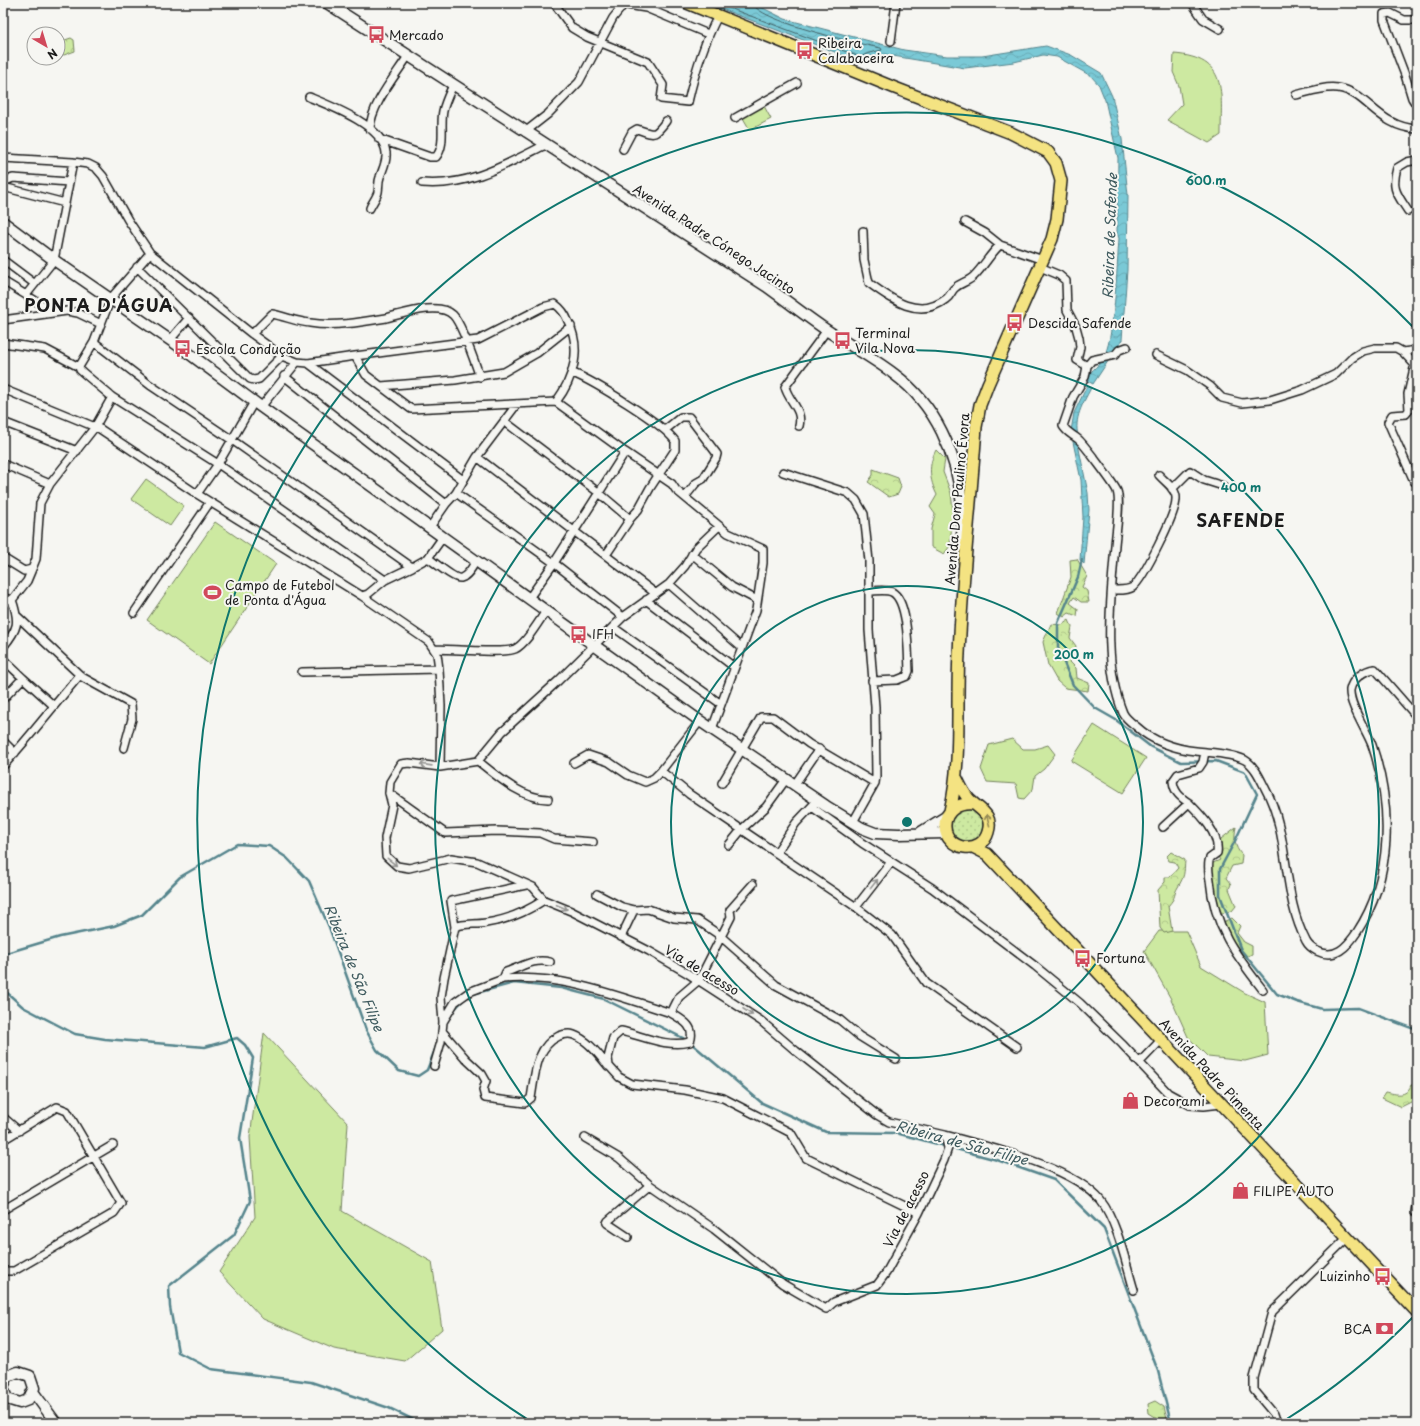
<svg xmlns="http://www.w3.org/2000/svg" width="1420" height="1426" viewBox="0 0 1420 1426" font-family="'Playpen Sans',sans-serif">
<defs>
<pattern id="forest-crowns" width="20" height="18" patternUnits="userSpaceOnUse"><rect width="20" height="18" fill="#cde9a1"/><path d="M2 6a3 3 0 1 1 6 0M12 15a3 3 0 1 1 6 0" fill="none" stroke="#afc78a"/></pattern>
<pattern id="park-dots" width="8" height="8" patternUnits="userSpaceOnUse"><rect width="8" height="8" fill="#cde9a1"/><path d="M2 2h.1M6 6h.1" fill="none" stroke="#afc78a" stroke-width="1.8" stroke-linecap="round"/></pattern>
<pattern id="water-waves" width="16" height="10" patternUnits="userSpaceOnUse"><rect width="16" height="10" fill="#7ac9d6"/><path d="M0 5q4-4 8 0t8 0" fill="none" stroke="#69acb7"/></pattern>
</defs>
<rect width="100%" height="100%" fill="#f6f6f2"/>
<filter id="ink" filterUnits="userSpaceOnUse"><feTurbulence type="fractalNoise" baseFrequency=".025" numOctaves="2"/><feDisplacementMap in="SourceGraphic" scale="8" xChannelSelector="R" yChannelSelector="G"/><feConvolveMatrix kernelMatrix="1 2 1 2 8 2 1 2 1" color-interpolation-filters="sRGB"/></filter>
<g filter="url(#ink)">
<path fill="#cde9a1" stroke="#74825e" d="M1174 54C1229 58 1221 92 1221 135L1209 143 1167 120 1182 104 1179 86 1173 72Z
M764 106 771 119 750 130 743 118Z
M936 450 945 459 943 472 951 493 953 510 950 546 944 554 931 547V529L935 514 930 507 937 495C929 479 928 465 936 450Z
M146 479 184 506 170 526 131 499Z
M215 522 276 564 209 664 147 620Z
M1094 725 1146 758 1123 793 1071 761Z
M1012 739 1023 749H1035L1048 745 1055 754 1044 769 1035 776 1033 789 1024 799 1019 798 1016 784 987 782 981 769 989 745Z
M1159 931H1186L1201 966 1245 993 1265 1002 1268 1055 1245 1061 1208 1057 1188 1037 1171 999 1144 951Z
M264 1033 348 1123 342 1211 432 1262 442 1329 405 1361 334 1349 263 1319 219 1272 255 1217 250 1137Z"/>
<path fill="url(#forest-crowns)" stroke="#74825e" d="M58 38 62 41 71 38 74 40 75 51 64 55 58 53Z
M873 469 898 478 901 487 898 494 889 497 868 482 873 475Z
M1077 559 1087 576 1082 587 1087 591 1089 602H1081L1074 597 1070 603 1078 609 1077 616 1069 613 1064 617 1058 613 1071 577 1070 560Z
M1069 620 1072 627 1070 638 1076 646 1074 655 1069 661 1076 668 1077 678 1089 683 1088 691 1065 688 1057 681 1048 665 1043 642 1051 624 1062 625Z
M1236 827C1234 837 1234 847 1242 855L1241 864 1232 866 1226 878 1231 884 1229 889 1236 906 1232 911 1218 914 1211 905 1216 897 1208 869 1213 863 1220 860 1216 854V843Z
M1171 852 1185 860C1184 874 1185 875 1178 887 1173 895 1177 896 1168 906L1172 931 1164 933 1160 928 1158 890 1165 882V877H1170L1178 868 1175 862 1169 861 1167 856Z
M1232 918 1240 926 1237 933 1244 942 1252 946V954L1244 958 1240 954 1237 947 1222 930 1225 921Z
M1411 1085H1417V1099L1401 1107 1382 1098 1386 1092C1396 1094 1406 1098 1411 1085Z
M1155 1401 1164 1407 1168 1423H1159L1160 1420 1149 1413 1148 1404Z"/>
<path fill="url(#park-dots)" stroke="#74825e" d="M949 825a17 17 0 1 1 34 0a17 17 0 1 1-34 0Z"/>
<path fill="url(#water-waves)" stroke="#54848c" d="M706 3H753L785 19 904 50 947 56H982L1046 46 1071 55 1101 73 1112 96 1122 139 1128 195 1127 270 1122 340 1093 384 1086 380C1091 370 1096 368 1102 361 1115 341 1117 265 1119 238L1117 234 1118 158 1105 100 1099 85 1091 76 1057 57 1043 55 1014 62 965 68 887 55 870 57 861 62Z
M1087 386 1091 388C1082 405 1074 418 1078 436L1071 431 1074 413Z
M1072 437 1077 439 1088 493 1089 510 1084 564 1080 560 1083 517 1081 480Z"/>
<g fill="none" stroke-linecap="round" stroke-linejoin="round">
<path stroke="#426166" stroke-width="1" d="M716 3 860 57 869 53 882 50 881 48C863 45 754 20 753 3"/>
<path stroke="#54848c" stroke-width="2.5" d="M1082 559 1078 577 1058 623V648L1073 685 1095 708 1116 720 1151 747 1181 762 1216 761 1245 772 1257 794 1235 841 1220 869V895L1241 950 1277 994 1297 1002 1322 1009 1358 1008 1417 1030
M3 954 60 937 114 926 142 915 180 877 237 844 269 846 287 858 309 881 329 927 366 1030 377 1050 399 1071 418 1076 427 1070 436 1047
M3 989 23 1007 75 1034 105 1039 205 1047 237 1038 245 1045 253 1058 240 1138 250 1201 234 1235 169 1286 170 1307 178 1352 211 1369 311 1382 389 1408 420 1423
M469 995 514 983 561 988 604 999 687 1040
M452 1012 465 998
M691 1043 762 1103 826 1132 896 1133 997 1160 1054 1180 1104 1229 1158 1371 1171 1423"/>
<defs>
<path id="street" d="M554 3 572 28 587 37 648 62 663 85 661 99 688 102C695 72 703 44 718 16
M1192 3 1203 19 1220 29
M621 4 646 8 708 34
M1417 20H1404L1390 13 1384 14V20L1405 75 1412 98 1417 106
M891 41 896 3
M1296 95C1309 92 1324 86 1338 88 1367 92 1378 127 1417 129
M309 97C331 106 384 126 386 153 387 162 383 168 380 177 378 182 379 187 378 192 377 197 372 203 370 208
M735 118 797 83
M370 129C370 106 396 75 408 56
M525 132 548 114 579 82 613 18 625 3
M379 139 430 157H436C446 145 440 126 443 111 445 102 449 94 453 85
M623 149 632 132 637 129C655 135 654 137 666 121
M3 158 73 162 88 164 96 168 103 176 128 220 150 253 252 334 282 356 297 362
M3 182 13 178 69 182
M422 183C468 187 505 165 545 145
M3 187 65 203
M1408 211C1397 194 1391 189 1397 168L1407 162 1417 160
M965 222 985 233 1000 245
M863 231 864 260 869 283C892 300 919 320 946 299 951 296 951 290 956 287 961 283 969 281 974 276 984 266 990 254 1000 245L1043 260
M150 253 111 298 94 342 79 367 80 370 112 397 218 464 197 494
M3 260 35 284
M137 267 250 379 254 380 259 379 282 356
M1040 267 1059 275 1066 281 1067 310 1076 327 1079 338 1080 347 1077 360 1087 366
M3 281 54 312
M26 295 54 260 73 162
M3 320 67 311 78 313 101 324
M252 334 272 314C284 316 297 322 310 323 334 327 362 322 386 318 403 314 440 301 453 315 462 324 475 363 480 377
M170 340 189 318
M94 342 150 385 232 440 412 567 385 580 218 464 254 402
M3 343 45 349 79 367
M1127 347 1119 350 1115 355 1092 360 1087 366 1085 377 1073 397 1063 426C1067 433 1072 434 1078 439 1084 444 1114 484 1117 491 1121 502 1116 532 1115 545 1111 599 1102 662 1123 713 1126 719 1132 723 1137 727 1152 741 1175 749 1196 751 1211 753 1231 753 1245 760 1255 766 1260 778 1265 788 1291 835 1281 894 1306 941 1308 945 1313 949 1317 951 1335 960 1347 947 1357 932 1393 877 1393 807 1372 745 1367 731 1349 705 1350 690 1352 679 1364 670 1375 669L1417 717
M1403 352 1417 350
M1156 355 1187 370 1210 386 1222 398 1242 403 1270 400 1302 390 1336 374 1352 358 1363 351 1375 348H1396L1403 352 1417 367
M355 356 478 340 543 307 555 304C562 309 565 313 568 321 582 349 574 378 556 402
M308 363 463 480
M1415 364 1408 394 1409 410 1406 414 1392 415 1388 422 1414 481 1417 480
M573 373C593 381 664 424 675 441V450L650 488 638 510 630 519 606 555
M284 376 446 504
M381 386 455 380 504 372 537 353 571 326
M3 389 100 429 197 494 362 596 429 642 437 654 439 669 441 706 440 767
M261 407 297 362 308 363 355 356 366 375 411 409 556 402 625 452 554 563 529 598
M504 421 598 492 630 519
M3 422 77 451
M799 426C803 409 789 402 785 387L827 330
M665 430 681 417H689L717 454 716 458 703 479 696 483 685 497
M625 452 672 484 676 490 728 533 763 549V563L756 610 712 729
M477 457 517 404
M3 464 50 484
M783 472 848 493 856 500 864 514 869 561V630L875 707 876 776 875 783 853 822
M1172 489 1190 471 1204 480 1223 486
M456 493 554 563 623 617
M430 527 446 504 456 493 477 457 655 593
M692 554 732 587 757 600
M3 558 24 571 32 569 36 559 40 503 50 484 95 427 112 397
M428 558C434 562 455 580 461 578 468 576 473 566 476 561
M412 567 428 558 443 537
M669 584 741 647
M1112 590C1119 590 1127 591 1133 587 1144 577 1176 514 1176 499 1177 489 1165 482 1159 475
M870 591C876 591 886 589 892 592 909 601 908 653 909 671L907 676 897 680 872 681
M362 596 368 594 385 580
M3 598 12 600 27 581 32 569
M646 600 734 667
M134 613 210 502
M17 616 82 677 131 704 132 719 124 748
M613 627 721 704
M3 647C18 629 20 623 12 600
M434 649C450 649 503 654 515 649 526 644 539 621 546 611
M3 659 23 678 3 699
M302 672 439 669
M23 678 54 706
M3 741 15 753
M478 761 440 767 409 763 401 764 390 782 389 793 392 805 385 838 386 856 397 866 409 868 451 858 477 862 533 887 544 900 571 911 649 951 687 973 761 1021 796 1051 877 1115 889 1122 945 1135 948 1148 944 1160 919 1213 886 1273 877 1285 834 1302 826 1309 783 1284 714 1229 650 1185 619 1158 585 1138
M478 761 502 732 558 681 623 617 669 584 685 566 696 548 718 527
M478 761C498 777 521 798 548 799
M574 763 588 755 609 762 628 775 645 782 654 778 661 771 700 721
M3 766C30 737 54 705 80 675
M661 771 689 794 856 907 892 935 926 983 1017 1047
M722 783 761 717H773L809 744 875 783
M795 784 819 749
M389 793 445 833 497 831 540 833 554 839 593 842
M1189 803C1201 815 1220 834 1217 853L1210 858C1207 864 1209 873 1210 880 1214 927 1235 954 1263 990
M812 807 862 843 932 888 1035 966 1080 1003 1122 1044 1168 1093 1190 1105 1204 1106 1221 1104
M1163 827 1189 803C1180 797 1174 792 1173 781L1178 774 1199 768 1203 762 1205 752
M729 845 742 829 766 807 787 778
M776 853 796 823 815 803
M753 884 730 910 731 917 699 980 679 997 671 1013C682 1020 696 1026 690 1042 667 1048 643 1036 621 1031L613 1038 608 1058 609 1066 619 1077 632 1084 685 1090 723 1098 791 1133 806 1158 919 1213
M597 894 622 907 634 910 648 909 674 918 697 920 718 934 776 985 840 1020 859 1036 896 1059
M856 907 891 862
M455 927 451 901 526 885
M621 937 634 910
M503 979C563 974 614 995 671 1013
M443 1022 455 1002 469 992 503 979 506 972C522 967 533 958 550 962
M442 1031 466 1059 482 1074 486 1081 483 1090 485 1098 525 1103 531 1098C535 1076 535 1047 559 1036 564 1034 569 1033 574 1035 588 1040 599 1055 608 1066
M1140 1062 1161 1040
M434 1066 441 1042 443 1022 441 997 444 978 455 927C464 923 476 925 486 923 508 920 526 912 544 900
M4 1118 19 1131
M945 1135C988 1147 1073 1166 1101 1201 1117 1221 1126 1264 1134 1290
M3 1140 57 1107 67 1111 121 1203 114 1213 14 1271H3
M1417 1200 1415 1212 1417 1214
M3 1210 113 1145
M628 1237 607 1223 608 1221 650 1185
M1277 1423 1274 1414 1254 1390V1378L1272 1312 1347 1238"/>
<path id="secondary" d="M327 3 766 286C787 301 807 317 828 331 849 345 873 358 894 374 936 405 957 454 962 505 963 518 962 532 962 545
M3 222 54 260 183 349 261 407 700 721 826 806 862 828 875 833 899 834 946 833
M921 832 947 816
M3 1386 8 1376 18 1372 30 1376 34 1388 28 1400 20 1403 7 1399 3 1388
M34 1393 56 1423"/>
<path id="primary" d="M687 3 895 88 1011 133 1048 152 1056 163 1061 181 1057 219 1052 239 988 384 980 405 976 427C971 502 962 578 959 654 956 706 962 760 950 811
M957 779C960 785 963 792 968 798 977 809 994 813 988 832 982 855 946 851 945 827 944 810 960 802 974 804
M973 847 987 854 1417 1312"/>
</defs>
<use href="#street" stroke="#1c1c1c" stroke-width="10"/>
<use href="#secondary" stroke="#1c1c1c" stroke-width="13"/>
<use href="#primary" stroke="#1c1c1c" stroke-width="14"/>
<use href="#street" stroke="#f6f6f2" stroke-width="7"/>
<use href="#secondary" stroke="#f6f6f2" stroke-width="10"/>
<use href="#primary" stroke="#f4e382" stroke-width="11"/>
</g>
<defs><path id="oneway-shaft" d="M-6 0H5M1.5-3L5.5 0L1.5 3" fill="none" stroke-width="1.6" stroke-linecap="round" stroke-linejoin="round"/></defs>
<g stroke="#949492">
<use href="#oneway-shaft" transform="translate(426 765) rotate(-172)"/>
<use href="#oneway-shaft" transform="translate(392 862) rotate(38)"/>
<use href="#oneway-shaft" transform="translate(874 884) rotate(-52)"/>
<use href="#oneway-shaft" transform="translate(562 907) rotate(23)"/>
<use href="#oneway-shaft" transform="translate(748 1012) rotate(33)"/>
</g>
<use stroke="#938954" href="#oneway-shaft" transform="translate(988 820) rotate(-105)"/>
</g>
<g fill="none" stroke="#0f766e" stroke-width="2">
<circle cx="907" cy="822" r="236"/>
<circle cx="907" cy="822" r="472"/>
<path d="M1416 1314A708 708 0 0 1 1282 1422M532 1422A708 708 0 1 1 1416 330"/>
</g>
<defs>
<symbol id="bus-bare" viewBox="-9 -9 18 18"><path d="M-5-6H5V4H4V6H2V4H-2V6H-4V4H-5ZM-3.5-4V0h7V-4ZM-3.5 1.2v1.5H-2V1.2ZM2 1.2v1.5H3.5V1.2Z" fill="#d1495b" stroke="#f6f6f2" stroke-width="2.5" paint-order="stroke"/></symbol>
<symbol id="stadium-bare" viewBox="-9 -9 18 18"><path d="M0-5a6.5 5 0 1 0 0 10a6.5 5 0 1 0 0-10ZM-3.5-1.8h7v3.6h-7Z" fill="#d1495b" stroke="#f6f6f2" stroke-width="2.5" paint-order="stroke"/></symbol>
<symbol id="shop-bare" viewBox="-9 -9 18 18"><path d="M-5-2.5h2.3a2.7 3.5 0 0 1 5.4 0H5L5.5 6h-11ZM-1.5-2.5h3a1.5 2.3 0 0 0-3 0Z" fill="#d1495b" stroke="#f6f6f2" stroke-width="2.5" paint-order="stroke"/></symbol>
<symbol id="bank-bare" viewBox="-9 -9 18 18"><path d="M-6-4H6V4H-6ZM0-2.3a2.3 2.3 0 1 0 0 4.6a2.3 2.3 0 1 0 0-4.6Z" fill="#d1495b" stroke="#f6f6f2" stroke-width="2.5" paint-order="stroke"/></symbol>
</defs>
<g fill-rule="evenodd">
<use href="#bus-bare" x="364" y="22" width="25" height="25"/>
<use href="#bus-bare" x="792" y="38" width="25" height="25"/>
<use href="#bus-bare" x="1002" y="310" width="25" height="25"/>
<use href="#bus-bare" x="830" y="328" width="25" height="25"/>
<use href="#bus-bare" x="170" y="336" width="25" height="25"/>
<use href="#stadium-bare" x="200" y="580" width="25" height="25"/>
<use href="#bus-bare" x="566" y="622" width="25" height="25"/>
<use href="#bus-bare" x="1070" y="946" width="25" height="25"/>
<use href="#shop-bare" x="1118" y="1088" width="25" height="25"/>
<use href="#shop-bare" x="1228" y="1178" width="25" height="25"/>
<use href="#bus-bare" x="1370" y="1264" width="25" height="25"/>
<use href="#bank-bare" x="1372" y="1316" width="25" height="25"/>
</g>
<g text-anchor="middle" stroke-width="4" stroke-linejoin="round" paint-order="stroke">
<g font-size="13" fill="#1c1c1c" stroke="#f6f6f2" text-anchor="start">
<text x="389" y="40">Mercado</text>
<text x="818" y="48">Ribeira<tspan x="818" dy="15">Calabaceira</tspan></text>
<text x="1028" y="328">Descida Safende</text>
<text x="855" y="338">Terminal<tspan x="855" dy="15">Vila Nova</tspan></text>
<text x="196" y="354">Escola Condução</text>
<text x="225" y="590">Campo de Futebol<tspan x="225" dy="15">de Ponta d'Água</tspan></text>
<text x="592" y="639">IFH</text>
<text x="1096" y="963">Fortuna</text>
<text x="1143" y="1106">Decorami</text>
<text x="1253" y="1196">FILIPE AUTO</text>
<text x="1370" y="1281" text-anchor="end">Luizinho</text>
<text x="1372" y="1334" text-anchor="end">BCA</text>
</g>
<g font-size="13" fill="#1c1c1c" stroke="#f6f6f2">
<text transform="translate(714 239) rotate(33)" y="5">Avenida Padre Cónego Jacinto</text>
<text transform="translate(957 499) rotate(-85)" y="5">Avenida Dom Paulino Évora</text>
<text transform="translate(702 970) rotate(31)" y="5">Via de acesso</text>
<text transform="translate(1212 1074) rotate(47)" y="5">Avenida Padre Pimenta</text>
<text transform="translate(906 1209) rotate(-63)" y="5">Via de acesso</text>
</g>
<g font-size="14" font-style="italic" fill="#3d595d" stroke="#f6f6f2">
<text transform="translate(1110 236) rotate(-88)" y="5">Ribeira de Safende</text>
<text transform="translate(354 968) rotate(68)" y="5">Ribeira de São Filipe</text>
<text transform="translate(962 1143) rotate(15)" y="5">Ribeira de São Filipe</text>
</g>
<g font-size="17" font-weight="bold" letter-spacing="1" fill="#1c1c1c" stroke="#f6f6f2">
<text x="99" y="312">PONTA D'ÁGUA</text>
<text x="1241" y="527">SAFENDE</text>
</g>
</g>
<circle cx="907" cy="822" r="6" fill="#0f766e" stroke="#f6f6f2" stroke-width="2"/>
<g font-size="12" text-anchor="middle" font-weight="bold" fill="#0f766e" stroke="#f6f6f2" stroke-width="4" stroke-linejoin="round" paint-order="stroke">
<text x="1206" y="185">600 m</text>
<text x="1241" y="492">400 m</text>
<text x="1074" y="659">200 m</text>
</g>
<rect width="1420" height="1426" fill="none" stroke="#f6f6f2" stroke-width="16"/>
<rect x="8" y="8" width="1404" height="1410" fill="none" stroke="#1c1c1c" stroke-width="1.5" filter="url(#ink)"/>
<g transform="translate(46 46) rotate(142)"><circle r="19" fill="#f6f6f2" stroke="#9f9f9c"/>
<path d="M0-3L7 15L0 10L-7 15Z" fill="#d1495b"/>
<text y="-6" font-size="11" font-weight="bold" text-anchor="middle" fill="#1c1c1c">N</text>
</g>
</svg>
